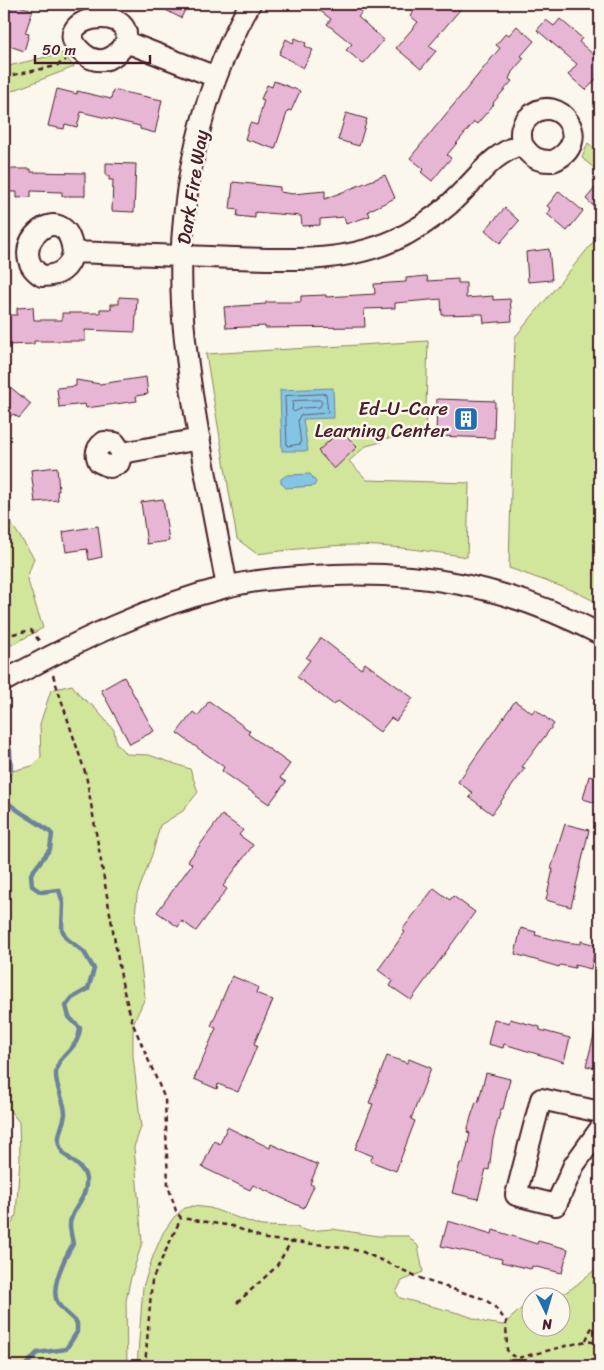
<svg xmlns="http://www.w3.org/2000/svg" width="604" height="1370" viewBox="0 0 604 1370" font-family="Sriracha,sans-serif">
<rect width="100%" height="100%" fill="#fbf7ec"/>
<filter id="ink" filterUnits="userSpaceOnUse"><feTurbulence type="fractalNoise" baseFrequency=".02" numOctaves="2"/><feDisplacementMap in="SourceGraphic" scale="10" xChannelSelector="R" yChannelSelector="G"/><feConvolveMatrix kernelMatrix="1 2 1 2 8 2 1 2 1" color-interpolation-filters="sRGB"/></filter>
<g filter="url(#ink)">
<path fill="#d1e69b" stroke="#8e8263" d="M63 53 74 67 4 94V67Z
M588 143 600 153V173L582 158Z
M600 234V604L574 591 509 568 515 337Z
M428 341 425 439 382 438 381 442 366 446 349 461 367 480 469 483 467 557C430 551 394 546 356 545 323 545 290 550 257 554L237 539 206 354Z
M4 503 9 520 34 558 27 578 43 628 4 649Z
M72 685 81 697 94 707 114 730 116 743 126 754 149 755 190 769 198 792 183 811 160 825 153 852 137 895 135 917 145 998 133 1024V1056L141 1127 134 1147 142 1243 130 1281 126 1301 127 1366H4L5 1238 16 1215 20 1157 19 1122 4 1103V773L32 766 41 757 40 724 51 690Z
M193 1206 210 1208 261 1226 296 1227 307 1231 332 1229 378 1236H408L418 1246 423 1272 402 1281 396 1292 400 1298 462 1314 484 1322 503 1325 522 1308 531 1304 532 1328H562V1298L552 1297C572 1294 583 1276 600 1267V1366H137L143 1287 153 1256 163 1233 174 1217 185 1208Z"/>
<path fill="#84c5e5" stroke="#6d839b" d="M333 388 334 418 303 419 308 451H282L280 390Z
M310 474 316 482 314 486 286 488 281 483V479L287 475Z"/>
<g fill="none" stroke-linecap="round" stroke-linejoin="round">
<path stroke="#616175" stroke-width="1" d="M326 394 328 413 300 415 298 420 301 444 287 446 285 396Z
M320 400 322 402 320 407 302 408 294 412 292 410 293 401Z"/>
<path stroke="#6d839b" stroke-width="4.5" d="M4 729 10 751 11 770 4 783
M4 799C18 814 38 820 52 834L50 849 31 874 32 886 41 892 59 890 63 903 62 929 66 938 84 952 94 969 88 989 72 998 66 1006 69 1017 80 1028C78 1052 57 1054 56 1073 55 1088 65 1100 65 1114 64 1124 57 1134 59 1144 63 1160 84 1163 86 1179 88 1200 70 1209 70 1225 70 1231 72 1238 73 1244 65 1257 49 1289 58 1303 62 1311 71 1316 77 1323V1332L66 1349 37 1353 25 1366"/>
</g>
<path fill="#e7b6d5" stroke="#4a1f2b" d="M4 4H13L33 10 25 33 29 34 24 51 4 44 7 31 4 27 7 16 4 15Z
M154 4H188L181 18Z
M311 4H354L363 11 358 17 384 40 363 64 346 50 352 44 327 24 331 19Z
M420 4H465L429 46 436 51 421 69 396 48 418 22 410 16Z
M560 19 582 38 579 42 600 60V75L586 90 568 75 577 64 537 30 546 20 554 26Z
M517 26 534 41 521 56 524 58 512 72 509 79 512 81 493 103 494 104 477 124 474 122 447 155 451 158 432 181 421 172 424 169 410 158 500 48 496 45 506 33 509 35Z
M295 38 306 43 305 46 313 50 303 68 279 54 286 39 293 43Z
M274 81 300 91 291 111 288 110 275 149 245 139 250 123 257 125 264 100 261 99 267 85 272 87Z
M57 89 77 94V91L111 99 113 90 162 100 155 133 140 129V126L81 112 77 127 65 124 64 129 48 126Z
M346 113 367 119 359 146 338 140Z
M106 163 136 164 134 212 112 211 113 180H109V176H106Z
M4 169H31V172L85 173V196H62V192L31 191V197L17 198V192H4Z
M385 175 395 198 368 211 370 216 346 224 344 217 320 219V225L302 226 301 216 255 212V218L237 216 238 210 230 209 233 182 280 187V192L293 194 325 191V199Z
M600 182V212L586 199Z
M559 191 583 211 567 231 547 214 551 209 547 206Z
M505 208 519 221 500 243 485 230Z
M549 249 552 280 528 282 526 252Z
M427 276 428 281 458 279V283H466V298L493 296V300L510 299 512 321 484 323 483 314H479L442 315 441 299 395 303V308L364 309 365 327 265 328V326L226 328 224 307 266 304V302H301V296L326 295V297L375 294 374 284 406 282V278Z
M119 297 137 298 135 332 85 330V341H34V344L4 345V320H8V315H17V308L33 307 34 320H62V313H100V309H111V304H119Z
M146 377 148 394 136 396 137 401 86 408 85 404 59 407 57 388 76 386V380L100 384Z
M9 386 31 404 19 418 13 414 4 424V392Z
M437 399 495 401 494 438 436 436Z
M341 430 357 447 334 469 318 451Z
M57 467 59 491H57L58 500 35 502 31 470Z
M163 499 169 541 147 544 141 502Z
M98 526 102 557 89 560 87 549 66 552 63 532Z
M321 638 361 669 365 663 413 698 396 721 391 718 380 732 338 701 334 705 297 677 310 660 306 658Z
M124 677 154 731 130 744 101 690Z
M209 701 250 731 248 734 290 764 280 778 286 782 269 804 222 771 224 767 177 733 193 712 198 716Z
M515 701 532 713 535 709 554 724 522 767 525 768 492 814 469 797 473 793 458 782Z
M589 776 600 779V804L583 799Z
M222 815 243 830 239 835 253 845 223 886 227 889 196 931 182 921 178 927 157 912 192 864 188 861Z
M565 824 589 830 571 907 546 900 553 869H551Z
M434 888 450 900 453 896 475 912 411 1000 390 986 393 981 378 970 405 932 402 930Z
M521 928 536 932 535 935 565 942 581 944V941L596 945 591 969 575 965V968L560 965 559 967 515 954Z
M232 976 258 987 256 993 273 1000 254 1044 257 1046 238 1092 218 1084 217 1089 194 1079 216 1028 211 1026Z
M494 1019 509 1023 510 1019 540 1027V1030L570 1038 564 1062 504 1044 503 1048 488 1044Z
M596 1028 600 1029V1069L586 1066Z
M387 1056 407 1063 409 1059 431 1068 411 1119 415 1121 396 1171 370 1161 373 1156 355 1149 373 1104 369 1103Z
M486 1073 510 1079 503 1109H501L493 1139 489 1170 486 1169 478 1199 452 1193 460 1163H463L467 1148 470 1133 467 1132 471 1117 476 1102 478 1103Z
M227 1127 270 1148 271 1144 318 1165 310 1184 314 1186 304 1208 253 1185 250 1190 202 1167 214 1141 220 1144Z
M448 1221 492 1234 493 1230 537 1244 538 1241 568 1249 562 1273 532 1266 531 1269 501 1262 502 1259 441 1246Z"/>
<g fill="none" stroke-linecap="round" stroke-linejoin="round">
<defs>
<path id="minor" d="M126 42C134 0 41 19 84 54 100 67 117 58 126 42L216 77
M73 252C66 191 0 249 42 276 59 276 70 269 73 252 119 254 164 255 210 257 277 259 345 267 407 234 427 223 445 210 461 193 484 171 490 156 522 144 520 133 520 124 530 116 559 90 596 143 553 161 538 162 530 157 522 144
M122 453 119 463 110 467 99 462C95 454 96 448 104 442L115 443 122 453 200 439
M227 587C212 505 194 423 185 340 172 225 193 106 250 4
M4 681C75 642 147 607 226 587 253 580 284 578 312 576 416 569 507 585 600 634
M600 1112 541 1099 516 1195 556 1205 574 1165 600 1129"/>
</defs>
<use href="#minor" stroke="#4a1f2b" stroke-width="24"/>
<path stroke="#4a1f2b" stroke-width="2.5" stroke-dasharray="5 4" stroke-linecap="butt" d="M4 77 56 66 66 60
M4 636 31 630 40 642
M53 675 86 775 123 988 133 1024 165 1099 168 1185 176 1211 181 1218 232 1226 266 1239 343 1247 363 1252 427 1281 484 1299 494 1306 506 1321 507 1350 511 1355 518 1358 586 1341 600 1343
M237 1303 276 1267 291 1242
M586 1340 591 1329 600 1319
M145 1366 152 1280 181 1218"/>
<use href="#minor" stroke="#fbf7ec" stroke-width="20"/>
</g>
</g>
<defs>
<symbol id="building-square" viewBox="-11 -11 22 22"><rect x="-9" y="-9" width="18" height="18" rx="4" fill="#1f6fb2" stroke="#fbf7ec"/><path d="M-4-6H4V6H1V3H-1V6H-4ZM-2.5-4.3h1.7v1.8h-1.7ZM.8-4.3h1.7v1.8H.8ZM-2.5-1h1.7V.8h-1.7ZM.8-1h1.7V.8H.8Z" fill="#fff"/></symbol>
</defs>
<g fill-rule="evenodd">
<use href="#building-square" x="452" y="405" width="28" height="28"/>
</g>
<g text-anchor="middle" stroke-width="5" stroke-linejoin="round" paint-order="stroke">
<g font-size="19" fill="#4a1f2b" stroke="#fbf7ec">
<text transform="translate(192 187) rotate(-81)" y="7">Dark Fire Way</text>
</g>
<g font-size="19" fill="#4a1f2b" stroke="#fbf7ec" text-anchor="end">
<text x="448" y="415">Ed-U-Care<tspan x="448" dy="22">Learning Center</tspan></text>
</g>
</g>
<rect width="604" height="1370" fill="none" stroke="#fbf7ec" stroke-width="20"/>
<rect x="10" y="10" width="584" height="1350" fill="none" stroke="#4a1f2b" stroke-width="2" filter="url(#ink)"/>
<g transform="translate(546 1312) rotate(175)"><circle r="24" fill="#fbf7ec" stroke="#b4a19f"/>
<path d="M0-4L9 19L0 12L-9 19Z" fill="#1f6fb2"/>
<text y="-8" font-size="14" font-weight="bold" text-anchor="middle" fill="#4a1f2b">N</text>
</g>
<path d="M35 55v8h115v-8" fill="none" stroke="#4a1f2b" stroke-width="2.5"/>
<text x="42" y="55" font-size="15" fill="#4a1f2b" stroke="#fbf7ec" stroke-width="4" paint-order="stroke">50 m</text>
</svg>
